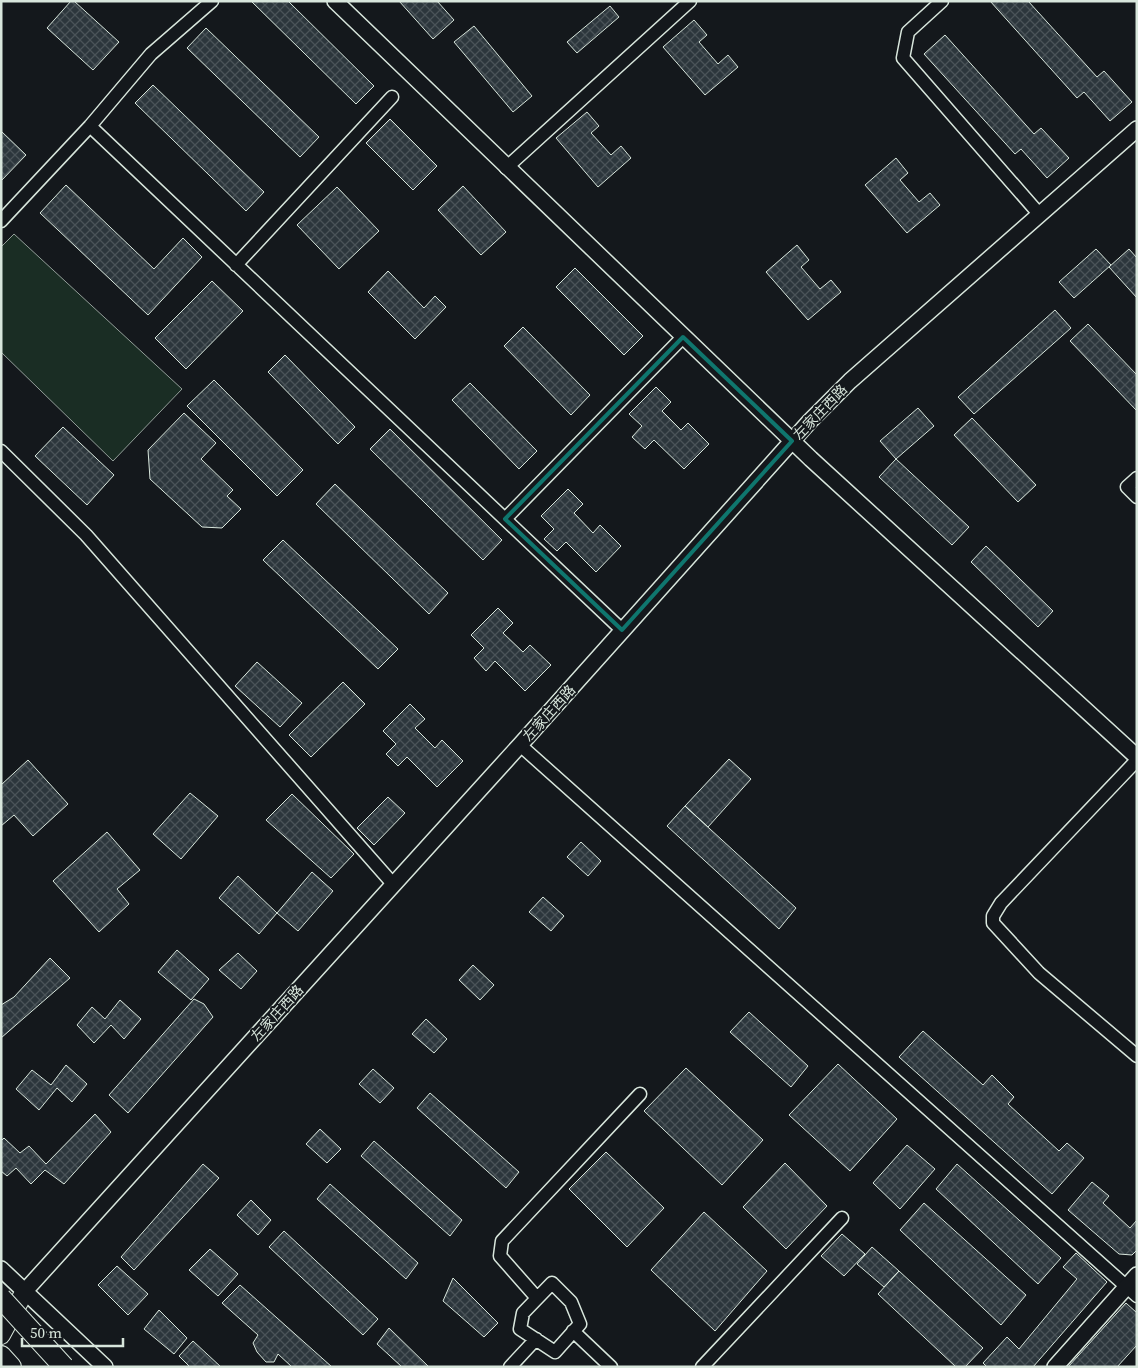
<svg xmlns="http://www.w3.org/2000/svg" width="1138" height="1368" viewBox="0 0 1138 1368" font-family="'Source Serif 4','Noto Sans SC',serif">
<defs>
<pattern id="building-cross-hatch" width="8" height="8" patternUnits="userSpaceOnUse" patternTransform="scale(1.25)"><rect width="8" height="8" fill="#2c363c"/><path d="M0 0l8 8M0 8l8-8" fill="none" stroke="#4a5358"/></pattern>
</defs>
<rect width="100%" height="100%" fill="#14181c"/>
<path fill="#1a2d24" stroke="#939e99" d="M14 234 182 389 113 461 1 352V247Z"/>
<path fill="url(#building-cross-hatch)" stroke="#d8e6dc" d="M71 1H74L119 42 93 70 47 28Z
M251 1H288L374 86 356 104Z
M399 1H437L454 20 433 39Z
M990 1H1028L1097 77 1104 71 1132 102 1110 121 1084 92 1077 98Z
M610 6 619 17 577 53 567 42Z
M694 20 707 35 699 42 718 64 728 55 738 67 705 95 663 47Z
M474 26 532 96 513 112 454 42Z
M206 28 319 137 300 157 187 48Z
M945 35 1034 134 1041 128 1069 158 1047 178 1021 149 1015 154 924 54Z
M153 85 264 192 246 211 135 103Z
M587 112 599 126 591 133 611 155 621 146 631 158 598 187 556 138Z
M390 119 437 166 413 190 366 143Z
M1 131 26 155 1 181Z
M896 158 908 173 900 180 919 202 930 193 940 205 907 233 865 185Z
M66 185 154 269 183 238 202 257 148 315 40 213Z
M463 186 506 232 481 255 438 210Z
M337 187 379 231 339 269 297 225Z
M797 245 809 260 801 267 820 289 831 280 841 292 808 320 766 272Z
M1096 249 1111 265 1074 298 1059 282Z
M1129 249 1137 258V298L1109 267Z
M575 268 643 336 624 355 556 287Z
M388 271 424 308 435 296 446 307 415 339 368 292Z
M212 281 243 311 186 369 155 338Z
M1055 310 1071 328 974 414 958 397Z
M1088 324 1137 375V411L1070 341Z
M523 327 590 395 571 415 504 346Z
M285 355 355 427 338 444 268 372Z
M214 380 303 470 277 496 187 406Z
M470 383 537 451 519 469 452 400Z
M656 387 671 402 662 411 681 430 688 423 709 444 684 469 654 440 645 449 632 437 642 426 629 414Z
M918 408 934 426 896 459 880 441Z
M184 413 216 443 201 459 233 490 227 496 241 509 222 528 202 527 150 479 148 450Z
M972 418 1036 485 1018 502 954 435Z
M63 427 114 475 87 505 35 456Z
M390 429 502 540 483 560 370 449Z
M896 459 969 527 952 545 879 477Z
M335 484 448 593 429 614 316 504Z
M568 489 583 504 574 513 593 533 600 525 621 546 596 572 566 542 557 551 544 539 554 529 541 516Z
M283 540 398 649 378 669 263 560Z
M986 546 1053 611 1038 627 971 562Z
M498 608 513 623 503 633 523 652 530 645 551 665 525 691 495 661 486 671 474 658 484 648 471 635Z
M257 662 302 703 280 727 235 686Z
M343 682 365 704 311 757 289 735Z
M410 704 425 719 415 728 435 748 442 740 463 761 437 787 407 757 398 766 386 754 396 744 383 731Z
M729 759 751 779 708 827 685 806Z
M28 760 68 804 33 836 14 815 1 826V785Z
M190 793 218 816 181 859 153 834Z
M292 794 354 854 331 878 266 820Z
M388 797 405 813 374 845 357 828Z
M685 806 796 908 779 929 667 826Z
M107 832 140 870 117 889 129 904 99 932 53 881Z
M581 842 601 861 588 876 567 857Z
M312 872 333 891 298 931 277 913Z
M238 876 277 913 259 934 219 898Z
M543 897 564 916 551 931 529 912Z
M177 950 209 979 191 1000 158 972Z
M238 953 257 971 241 989 219 970Z
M50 958 70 978 1 1038V1005L14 997Z
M473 965 494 985 480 1000 459 980Z
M194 999 204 1004 213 1017 128 1113 109 1095Z
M120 1000 141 1019 124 1039 111 1025 94 1043 77 1025 92 1007 105 1019Z
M749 1012 808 1066 791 1087 730 1032Z
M426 1019 447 1039 434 1053 412 1034Z
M923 1031 983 1085 992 1075 1014 1097 1008 1104 1059 1151 1067 1143 1084 1158 1052 1194 899 1057Z
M838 1064 897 1119 850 1171 789 1115Z
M66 1065 87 1084 72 1102 57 1088 39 1110 16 1089 32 1070 51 1085Z
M686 1068 763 1140 722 1185 644 1111Z
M373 1069 394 1088 380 1103 359 1084Z
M430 1093 519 1172 506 1188 417 1108Z
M95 1114 111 1132 64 1184 45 1170 31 1184 16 1168 7 1176 1 1171V1141L4 1138 20 1153 29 1146 46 1164Z
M320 1129 341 1149 327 1163 306 1144Z
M374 1141 462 1220 450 1236 361 1156Z
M907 1145 935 1169 900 1209 873 1183Z
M606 1152 664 1208 627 1247 569 1189Z
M785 1163 827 1206 786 1249 743 1207Z
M203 1164 219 1178 134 1270 121 1257Z
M957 1164 1061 1258 1038 1284 936 1189Z
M1092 1182 1109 1196 1103 1203 1130 1228 1137 1220V1250L1132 1255 1119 1254 1068 1210Z
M330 1184 418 1263 406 1279 317 1199Z
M251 1200 271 1220 258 1235 237 1215Z
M924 1203 1026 1295 1001 1325 900 1230Z
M704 1212 767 1271 715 1331 651 1270Z
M284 1231 378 1319 363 1335 269 1247Z
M842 1234 865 1254 844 1276 821 1256Z
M872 1247 899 1271 884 1287 857 1264Z
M210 1249 238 1274 218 1296 189 1270Z
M1076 1253 1107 1282 1033 1367H987L983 1363 1007 1337 1019 1349 1077 1279 1063 1267Z
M117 1266 148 1294 128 1315 98 1285Z
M899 1271 983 1348 965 1367H956L878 1294Z
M453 1278 498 1323 484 1337 443 1301Z
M240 1285 332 1367H292L278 1354 274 1362H266L257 1352 253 1343 258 1335 222 1303Z
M1126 1303 1137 1313V1345L1117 1367H1068Z
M159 1310 187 1338 174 1354 144 1329Z
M389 1328 429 1367H402L377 1344Z
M193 1341 221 1367H190L179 1356Z"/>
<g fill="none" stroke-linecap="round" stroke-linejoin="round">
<defs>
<path id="minor" d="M942 1 908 32 903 58 1040 215
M90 126 622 630
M506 168 690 1
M1 221 90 126 151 54 212 1
M236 265 392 97
M1 451 86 535 393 884
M1137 478 1127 487 1137 497
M505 519 683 337
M520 745 1137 1296
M1137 760 1001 903 993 916V923L1039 973 1137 1056
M552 1283 571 1302 580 1324 555 1352 520 1329 523 1313Z
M537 1298 500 1256 502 1241 640 1094
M573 1331 611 1367
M510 1367 536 1339
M702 1367 842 1218"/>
<path id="tertiary" d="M335 1 811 459 1137 757
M1 1269 105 1367
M25 1291 520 745 810 421 850 381 1137 129
M1055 1367 1137 1275"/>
<path id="secondary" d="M1 1335 25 1291"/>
<path id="trunk" d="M1 1356 11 1367"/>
</defs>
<use href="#minor" stroke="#d8e6dc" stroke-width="15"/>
<use href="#tertiary" stroke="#d8e6dc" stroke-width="18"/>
<use href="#secondary" stroke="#d8e6dc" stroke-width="20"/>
<use href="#trunk" stroke="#d8e6dc" stroke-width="22"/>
<use href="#minor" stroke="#14181c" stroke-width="12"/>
<use href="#tertiary" stroke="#14181c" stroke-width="15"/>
<use href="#secondary" stroke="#14181c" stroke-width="18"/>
<use href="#trunk" stroke="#14181c" stroke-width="20"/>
<defs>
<path id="trunk-bridge" d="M1 1298 64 1367"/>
</defs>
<use href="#trunk-bridge" stroke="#d8e6dc" stroke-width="22" stroke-linecap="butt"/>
<use href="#trunk-bridge" stroke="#14181c" stroke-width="20"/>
</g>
<path fill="none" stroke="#0f766e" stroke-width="4" stroke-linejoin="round" d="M683 337 792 441 622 630 505 519Z"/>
<g text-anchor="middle" stroke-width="4" stroke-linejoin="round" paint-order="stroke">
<g font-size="14" fill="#d8e6dc" stroke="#14181c">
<text transform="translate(820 412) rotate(-46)" y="5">左家庄西路</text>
<text transform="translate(549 713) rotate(-48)" y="5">左家庄西路</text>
<text transform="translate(277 1013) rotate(-48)" y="5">左家庄西路</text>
</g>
</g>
<rect width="1138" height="1368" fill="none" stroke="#d8e6dc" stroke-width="5"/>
<path d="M22 1338v8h101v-8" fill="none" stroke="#d8e6dc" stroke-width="2.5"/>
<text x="30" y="1338" font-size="15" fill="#d8e6dc" stroke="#14181c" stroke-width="4" paint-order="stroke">50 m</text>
</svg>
